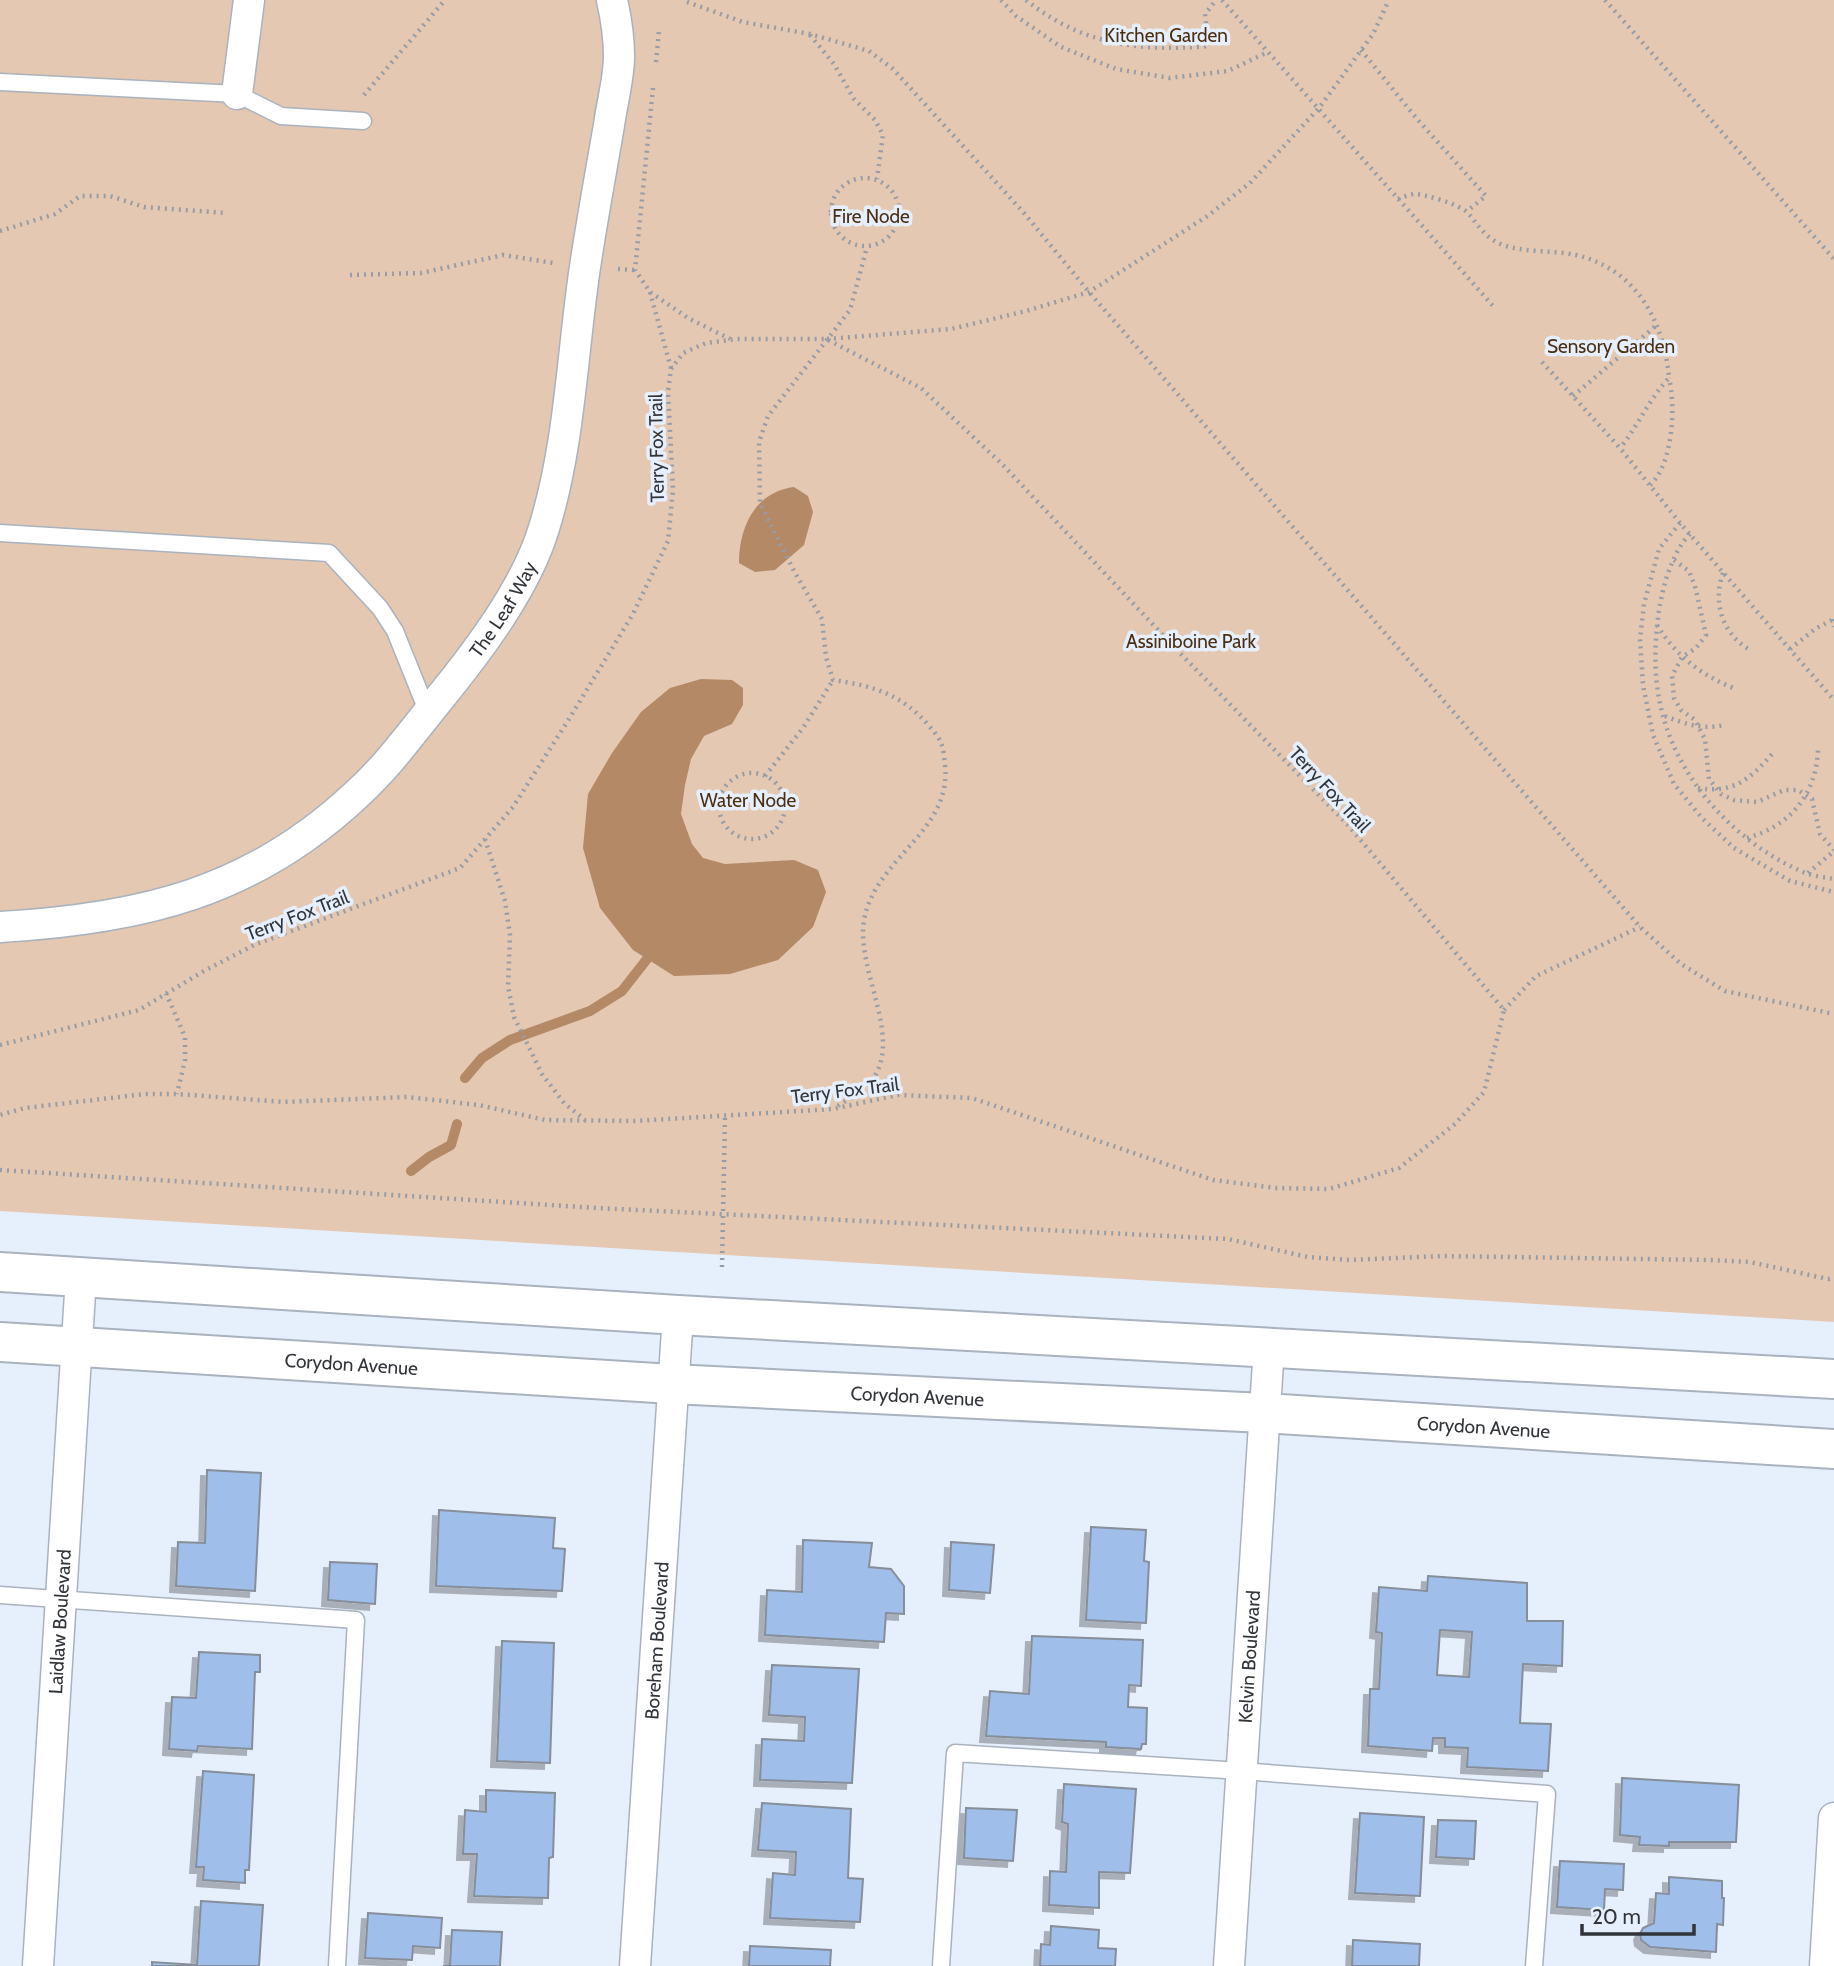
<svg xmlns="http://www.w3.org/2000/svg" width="1834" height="1966" viewBox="0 0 1834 1966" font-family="Cabin,sans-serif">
<defs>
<filter id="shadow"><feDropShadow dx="-6" dy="6" stdDeviation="0" flood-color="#0004"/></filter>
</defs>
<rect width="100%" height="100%" fill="#e6effc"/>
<path fill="#e4c8b1" d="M0 0H1834V1322L0 1211Z"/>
<path fill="#b38966" d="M794 487 808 496 813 512 804 545 775 570 755 572 739 563C739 527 755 492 794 487Z
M701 679 732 680 743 688V705L732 724 704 736 691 759 685 785 681 814 692 844 703 858 725 864 794 860 818 870 826 892 813 927 778 960 730 974 674 976 633 950 600 908 583 848 588 794 612 753 641 712 670 688Z"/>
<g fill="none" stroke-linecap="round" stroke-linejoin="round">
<path stroke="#b38966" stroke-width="10" d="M465 1078 482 1058 510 1040 590 1011 622 991 647 959
M411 1171 429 1157 451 1145 457 1124"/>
</g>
<path fill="#9fbeea" stroke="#868e9a" stroke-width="2" fill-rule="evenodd" filter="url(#shadow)" d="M207 1470 261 1473 255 1591 176 1586 178 1542 205 1543Z
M439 1510 555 1518 553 1548 565 1549 562 1591 436 1586Z
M1091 1527 1146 1530 1144 1561 1149 1562 1146 1623 1086 1620Z
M803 1540 872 1543 869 1567 891 1569 904 1586V1614L886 1613 884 1642 765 1635 767 1590 802 1592Z
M951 1542 994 1545 990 1593 949 1590Z
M330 1562 377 1564 375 1604 328 1600Z
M1428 1576 1527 1583V1621H1563L1562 1666 1523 1664 1520 1723 1551 1724 1548 1771 1467 1767 1468 1748 1445 1747V1738H1433L1432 1751 1368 1746 1370 1689H1379L1382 1633 1376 1632 1379 1587 1427 1591ZM1440 1630 1472 1632 1469 1677 1437 1675Z
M1032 1636 1143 1640 1141 1686 1129 1685 1128 1707 1147 1708 1146 1744H1142L1141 1749 1106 1747V1742L986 1736 990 1691 1029 1694Z
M502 1641 554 1643 550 1763 497 1761Z
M199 1652 260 1655V1672H255L252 1749 198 1746 197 1751 169 1749 172 1697 196 1698Z
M772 1665 859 1669 852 1783 760 1780 762 1739 804 1741 805 1717 769 1715Z
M203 1771 254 1775 249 1870H245V1883L203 1880 204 1867H196Z
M1622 1778 1739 1785 1736 1842H1669V1846L1639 1845 1640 1837 1620 1835Z
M1064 1784 1136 1789 1130 1873 1099 1872V1908L1049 1905 1050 1871 1066 1872 1068 1824 1062 1822Z
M486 1790 555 1793 553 1857 549 1858 548 1898 474 1896 477 1854H463L465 1810 486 1812Z
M762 1803 851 1809 848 1878 863 1879 860 1922 770 1918 773 1873 795 1875 796 1852 758 1850Z
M966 1808 1017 1810 1013 1861 964 1858Z
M1360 1813 1424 1817 1420 1896 1355 1893Z
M1438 1820 1476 1821 1474 1859 1436 1857Z
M1560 1861 1624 1864 1623 1890 1605 1889 1604 1910 1557 1907Z
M1669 1877 1722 1881V1898H1724L1723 1925 1717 1924 1716 1952 1650 1947 1641 1940 1640 1934 1643 1928 1654 1923 1656 1893 1669 1894Z
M201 1901 263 1905 259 1966H152V1962L197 1965Z
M368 1913 442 1918 440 1948 413 1946 412 1960 365 1958Z
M1051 1926 1099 1930 1098 1948 1116 1949 1115 1966H1040L1041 1944 1050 1945Z
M452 1930 502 1932 500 1966H443L450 1965Z
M1353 1940 1420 1944 1419 1966H1352Z
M750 1946 831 1950 830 1966H749Z"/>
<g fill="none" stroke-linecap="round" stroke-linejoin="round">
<defs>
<path id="lane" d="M0 82 237 94 281 116 363 121
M0 533 329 553 380 608 395 631 428 713
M0 1595 356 1620 337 1966
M941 1966 955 1753 1241 1771 1547 1794 1534 1966"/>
<g id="street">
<path d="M237 94 249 0"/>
<path id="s1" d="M0 927C140 919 252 893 357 794 388 766 413 731 439 699 478 651 526 588 544 528 570 444 572 354 585 267 592 220 601 172 609 125 612 103 619 78 619 56 619 37 616 18 612 0"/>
<path id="s2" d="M38 1966 81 1277"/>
<path id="s3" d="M635 1966 678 1315"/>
<path id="s4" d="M1229 1966 1269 1347"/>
<path d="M1825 1966 1834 1818"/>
</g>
<g id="secondary">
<path d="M0 1272 678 1315 1834 1379"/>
<path id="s5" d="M0 1342 672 1384 1264 1413 1834 1449"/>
</g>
</defs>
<use href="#lane" stroke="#a9b2be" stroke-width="19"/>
<use href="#street" stroke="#a9b2be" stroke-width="33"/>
<use href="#secondary" stroke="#a9b2be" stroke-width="42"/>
<path stroke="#969da6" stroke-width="4.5" stroke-dasharray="2 5" stroke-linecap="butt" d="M1001 0 1016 16 1061 47 1116 69 1170 78 1228 71 1268 52
M1026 0C1082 45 1140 52 1209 46L1205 14 1216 0
M1222 0 1494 307
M1605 0 1834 259
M687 2 743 22 810 34 869 51 893 69 1024 213 1089 292 1640 927 1681 964 1725 991 1834 1014
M810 35 834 64 854 99 875 120 883 135 877 179
M1361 50 1417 119 1486 196 1467 211
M656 62 659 31
M653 88 635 270 650 292 688 318 730 339
M364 95 445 0
M831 212a34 34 0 1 1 68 0a34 34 0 1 1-68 0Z
M1398 199C1403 197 1408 195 1414 194 1425 194 1461 205 1468 213 1479 226 1485 238 1503 245 1526 253 1552 250 1576 255 1636 269 1664 321 1669 378 1649 399 1638 426 1620 448
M0 231 55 214 80 196H110L144 207 227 213
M618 269 635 270
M350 275 421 273 503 255 554 263
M650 292 671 368
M827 339 951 329 1026 311 1089 292 1206 217 1250 183 1319 108 1373 34 1389 0
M1542 362 1620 448 1680 523 1834 700
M1573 396 1658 324
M1650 485C1673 464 1676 407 1669 378
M1680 523 1659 549 1644 604 1640 639 1643 685 1653 735 1674 784 1702 818 1734 848 1790 881 1834 892
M1690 534C1671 553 1661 592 1658 618 1655 643 1654 667 1658 692 1669 771 1731 841 1803 872 1812 876 1824 877 1834 879
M1674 560 1689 571 1695 586 1706 635 1696 648 1682 657 1672 676 1674 698 1681 710 1695 720 1705 739 1709 779 1721 794 1734 800 1757 802 1784 790H1798L1812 799 1820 834 1834 850
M1723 573C1712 603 1723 636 1752 651
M1833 619 1834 627
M1657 625C1676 656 1702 676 1736 689
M1790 649 1815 629 1834 619
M1665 716C1685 724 1703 730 1724 725
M719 806a33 33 0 1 1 66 0a33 33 0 1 1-66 0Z
M765 776 803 728 833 680
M1698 788C1734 794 1751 778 1772 754
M1747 838C1790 826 1816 795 1818 750
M485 839 505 901 510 935 508 986 514 1017 542 1074 564 1103 585 1120
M1808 873 1834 851
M166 993 185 1037V1060L177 1094
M1504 1010 1536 976 1640 927
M0 1045 139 1010 204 971 254 945 460 868 513 807 569 719 633 614 668 541 673 490 668 391 671 369 683 353 706 343 737 339H826L921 388 1002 464 1176 649 1347 824 1504 1010 1484 1092 1455 1124 1399 1168 1329 1189 1276 1188 1213 1180 972 1098 898 1095 833 1109 635 1121 545 1120 479 1105 407 1097 284 1102 177 1094H145L25 1108 0 1115
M838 1106C846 1100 858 1095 865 1088 910 1046 855 973 864 920 875 858 952 832 945 765 943 746 943 742 930 727 902 694 874 686 833 680L826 657 822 619 794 571 760 503 759 442 768 416 850 310 867 247
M0 1170 597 1208 1228 1239 1308 1257 1349 1260 1442 1256 1710 1260 1750 1262 1828 1279 1834 1278
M722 1267 725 1116"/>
<use href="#lane" stroke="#fff" stroke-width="16"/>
<use href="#street" stroke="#fff" stroke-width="30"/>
<use href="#secondary" stroke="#fff" stroke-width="38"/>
</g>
<g text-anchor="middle" stroke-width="7" stroke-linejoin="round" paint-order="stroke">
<g font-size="19" fill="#4c2e11" stroke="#e6effc">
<text x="1166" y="42">Kitchen Garden</text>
<text x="871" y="223">Fire Node</text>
<text x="1611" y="353">Sensory Garden</text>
<text x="1191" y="648">Assiniboine Park</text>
<text x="748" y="807">Water Node</text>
</g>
<g font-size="19" fill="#31353a" stroke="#e6effc">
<text transform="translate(656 448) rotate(-91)" y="7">Terry Fox Trail</text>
<text dy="7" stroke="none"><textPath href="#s1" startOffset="626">The Leaf Way</textPath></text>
<text transform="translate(1330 789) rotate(47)" y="7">Terry Fox Trail</text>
<text transform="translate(297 915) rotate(-21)" y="7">Terry Fox Trail</text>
<text transform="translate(845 1090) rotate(-7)" y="7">Terry Fox Trail</text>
<text dy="7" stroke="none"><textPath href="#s5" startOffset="352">Corydon Avenue</textPath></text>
<text dy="7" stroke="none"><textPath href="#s5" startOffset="919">Corydon Avenue</textPath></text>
<text dy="7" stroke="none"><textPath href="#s5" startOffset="1486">Corydon Avenue</textPath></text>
<text dy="7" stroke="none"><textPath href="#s2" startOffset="345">Laidlaw Boulevard</textPath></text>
<text dy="7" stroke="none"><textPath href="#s3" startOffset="326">Boreham Boulevard</textPath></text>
<text dy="7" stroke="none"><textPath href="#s4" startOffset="310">Kelvin Boulevard</textPath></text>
</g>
</g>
<path d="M1582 1924v10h112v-10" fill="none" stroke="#31353a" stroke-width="3.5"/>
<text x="1592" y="1924" font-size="21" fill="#31353a" stroke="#e6effc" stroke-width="5" paint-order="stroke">20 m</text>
</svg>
